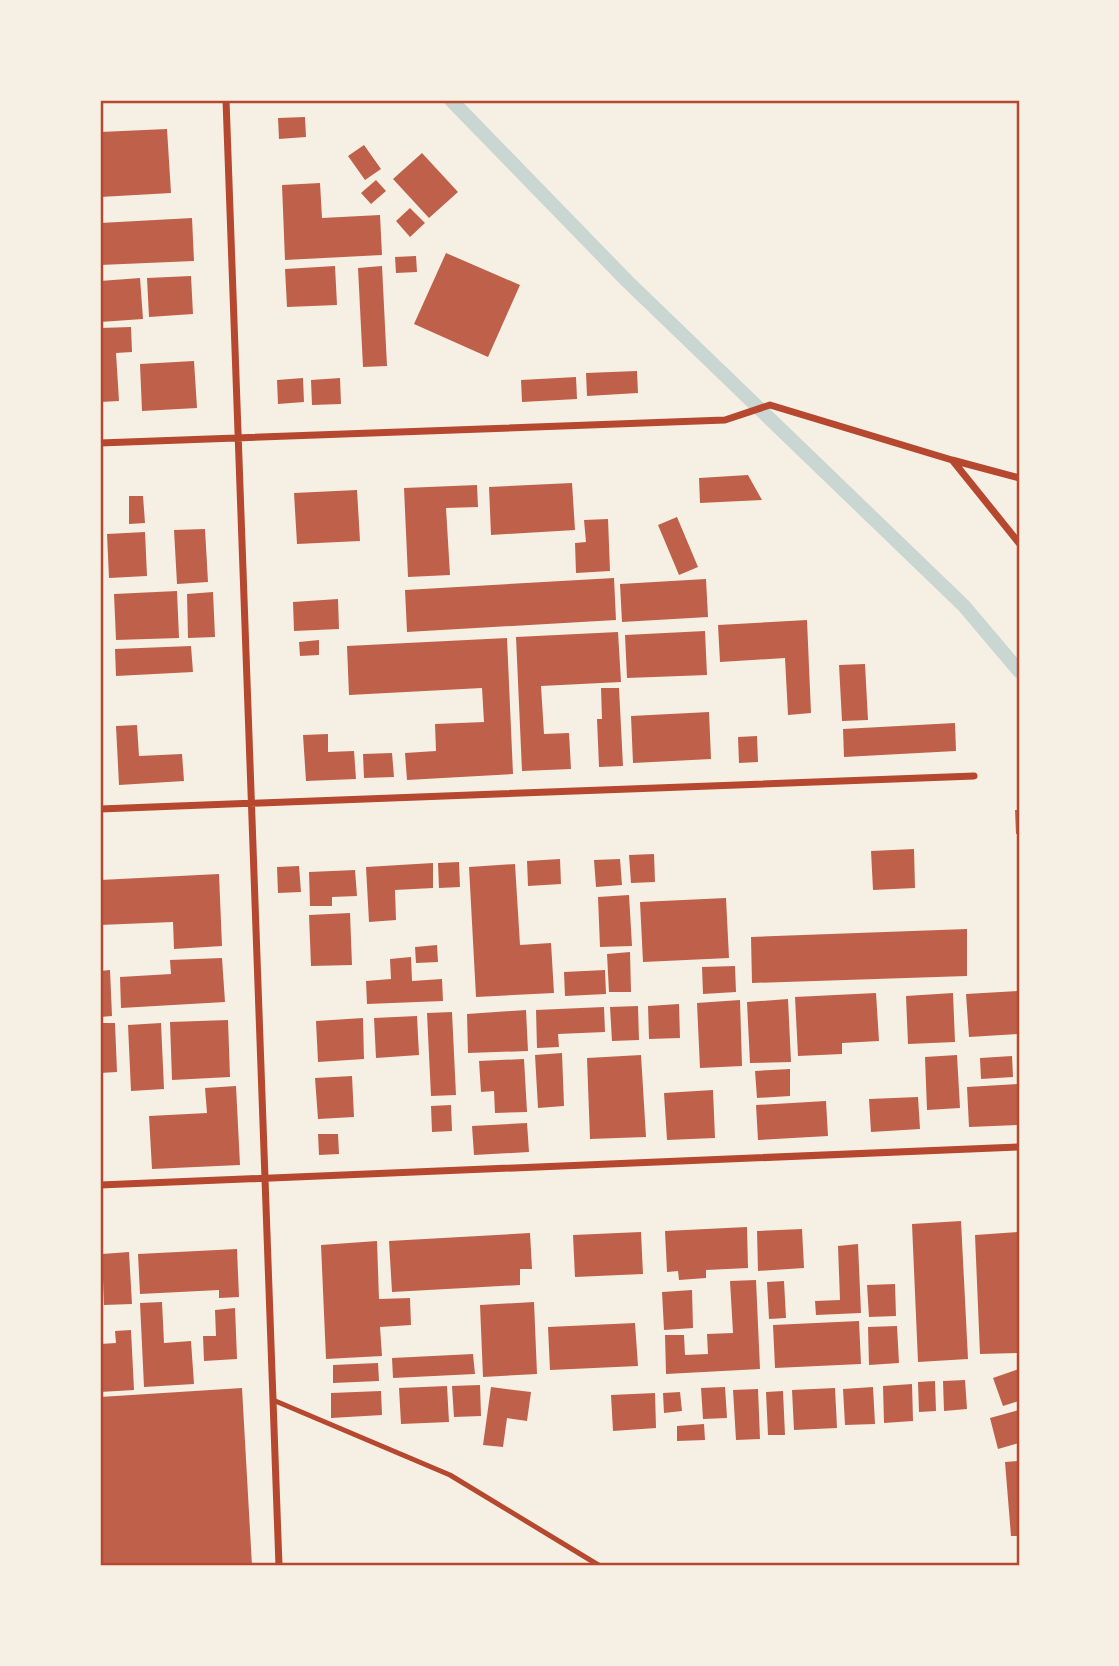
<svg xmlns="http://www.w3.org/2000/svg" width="1119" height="1666" viewBox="0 0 1119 1666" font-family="'Crimson Pro',serif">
<rect width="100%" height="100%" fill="#f6efe4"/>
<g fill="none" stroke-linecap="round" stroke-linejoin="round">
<path stroke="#c9d6d2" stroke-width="14" d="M451 100 627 281 964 606 1019 671"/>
</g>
<path fill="#bf614a" d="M305 117 306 137 279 139 278 118Z
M167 129 171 193 100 197V132Z
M364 145 381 169 365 180 348 156Z
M422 153 458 192 429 218 393 179Z
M376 180 386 191 371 204 361 193Z
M320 183 322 218 380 215 382 255 285 260 282 185Z
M410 208 425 223 410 237 396 221Z
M192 218 194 261 100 265V223Z
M446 253 520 285 488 357 414 324Z
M416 256 417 272 396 273 395 257Z
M335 266 337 305 287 307 285 269Z
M382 266 387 366 363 367 358 268Z
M191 276 193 314 149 317 147 278Z
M140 278 143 319 100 322V281Z
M131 327 132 352 116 353 119 401 100 402V328Z
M194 361 197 408 142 411 140 364Z
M637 371 638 393 587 396 586 373Z
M576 377 577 399 522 402 521 380Z
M303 378 304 402 278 404 277 380Z
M340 378 341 404 312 405 311 380Z
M748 475 762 500 700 503 699 478Z
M572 483 575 530 491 535 489 487Z
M477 485 478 507 446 508 450 575 408 577 404 488Z
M357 490 360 541 297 544 294 493Z
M129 496H143L145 523 129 524Z
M677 517 698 567 679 575 658 525Z
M608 519 610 571 576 573 575 543 586 542 584 520Z
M205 529 208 582 177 584 174 530Z
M145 532 147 576 109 578 107 534Z
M614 578 616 620 407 632 405 590Z
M706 579 708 617 622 622 620 584Z
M177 591 179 638 116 640 114 594Z
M213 592 215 637 188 638 187 594Z
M338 599 339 629 294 631 293 602Z
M807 620 811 713 788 715 785 658 720 662 718 625Z
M705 631 707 675 627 678 625 635Z
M618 632 621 682 541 686 544 734 569 733 571 769 522 771 516 637Z
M507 638 513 774 407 780 405 753 436 751 435 724 484 722 482 688 349 695 347 646Z
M319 640V655L300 656 299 642Z
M191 646 193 672 116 676 115 649Z
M865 664 868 720 842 721 839 665Z
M601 688H619L623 766 599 767 597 719H602Z
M709 712 711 759 633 763 631 716Z
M955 723 956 751 844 757 843 729Z
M137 725 139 756 182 754 184 781 119 785 116 726Z
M328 734V752L354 751 356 779 306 781 303 735Z
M757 736 758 762 739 763 738 737Z
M392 753 394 777 364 778 363 754Z
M1015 810H1019V834H1016Z
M914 849 915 888 873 890 871 851Z
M654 854 655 882 631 883 629 855Z
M560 859 561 884 528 886 527 861Z
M620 859 622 885 596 887 594 860Z
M459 862 460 887 439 888 438 863Z
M433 863V888L395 890 396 920 369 922 366 867Z
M515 864 520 945 551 943 554 993 476 997 469 867Z
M299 866 301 892 278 893 277 867Z
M355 870 357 896 332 897V906H310L309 872Z
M219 874 222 946 174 949 173 922 100 925V880Z
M629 895 632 946 600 947 598 897Z
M726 898 729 958 643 962 640 902Z
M350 913 352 965 311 966 309 915Z
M967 929V976L752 983 751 937Z
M437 945 438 962 416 963 415 947Z
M630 952 631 992H609L607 954Z
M411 957 412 981 442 979 443 1001 367 1004 366 981 391 979 390 959Z
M222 958 225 1002 121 1008 120 977 171 974 170 960Z
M735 966 736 992 703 994 702 967Z
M110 970 112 1016 100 1017V971Z
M605 970 606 994 565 996 564 972Z
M1019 991V1034L969 1037 966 994Z
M876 993 879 1041 842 1043V1054L798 1056 795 997Z
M953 993 955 1042 908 1044 906 996Z
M788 999 791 1062 750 1063 747 1002Z
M740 1000 742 1066 700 1068 697 1003Z
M679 1004 680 1038 649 1039 648 1006Z
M638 1006 639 1040 612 1041 610 1007Z
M604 1007 605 1032 558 1034 559 1047 537 1048 536 1010Z
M526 1010 528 1051 468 1053 467 1014Z
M452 1012 456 1095 431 1096 427 1013Z
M417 1016 419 1055 376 1058 374 1018Z
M363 1018 364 1059 318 1062 316 1021Z
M228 1020 230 1077 172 1080 170 1022Z
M100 1023H115L117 1072 100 1073Z
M161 1023 164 1089 131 1091 128 1025Z
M562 1053 564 1106 538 1108 535 1055Z
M641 1055 646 1137 590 1139 587 1058Z
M957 1055 960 1108 927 1110 925 1057Z
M1012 1056 1013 1077 981 1079 980 1058Z
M524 1059 527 1112 495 1113 494 1091 481 1092 479 1061Z
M790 1069V1096L757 1098 755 1071Z
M352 1076 354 1117 318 1119 315 1078Z
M1019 1084V1125L969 1127 967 1087Z
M236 1086 240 1165 152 1169 149 1116 207 1113 205 1088Z
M713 1090 715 1138 667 1140 664 1093Z
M918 1097 920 1129 871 1132 869 1099Z
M826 1101 828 1136 758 1140 756 1105Z
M451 1105 452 1131 432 1132 431 1106Z
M527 1123 529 1152 474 1155 472 1126Z
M318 1134H338L339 1154 319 1155Z
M961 1221 968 1359 918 1362 912 1224Z
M747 1227 748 1268 706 1270V1278L679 1280 678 1271 667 1272 665 1231Z
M802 1229 804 1268 758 1271 757 1231Z
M641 1232 643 1274 575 1277 573 1235Z
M1018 1232 1019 1353 980 1354 975 1235Z
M530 1233 532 1269H520V1285L392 1292 389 1241Z
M377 1241 379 1299 410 1298 411 1325 380 1327 382 1356 326 1359 321 1245Z
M858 1244 861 1313 816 1315 815 1301 840 1300 838 1246Z
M237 1249 239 1297 219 1298V1290L140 1294 138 1254Z
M129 1252 132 1304 104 1305 102 1254Z
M756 1280 760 1369 666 1374 665 1335H684L685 1355 708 1354 707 1334 733 1333 730 1281Z
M784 1281 786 1318 769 1319 767 1282Z
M895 1284 896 1316 869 1317 867 1285Z
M692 1290 693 1328 664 1330 662 1292Z
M162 1302 164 1343 191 1341 194 1384 144 1387 140 1303Z
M534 1302 537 1374 483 1377 480 1305Z
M235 1308 237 1359 204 1361 203 1336H216L215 1310Z
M859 1321 861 1364 775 1368 773 1325Z
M635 1323 638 1366 550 1370 548 1327Z
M897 1326 899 1363 869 1365 868 1327Z
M131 1330 134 1390 100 1392V1344L116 1343 115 1331Z
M473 1354 475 1374 393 1378 392 1358Z
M378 1363 379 1381 333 1383V1365Z
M1019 1369V1401L1003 1406 993 1378Z
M965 1380 967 1409 944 1411 943 1381Z
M935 1381 936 1411 919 1412 918 1382Z
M912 1384 913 1421 884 1423 883 1386Z
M480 1385 481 1416 454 1417 452 1386Z
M447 1386 449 1422 401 1424 399 1388Z
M491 1387 531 1392 527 1421 507 1418 503 1447 483 1445Z
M725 1387 727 1418 703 1419 701 1388Z
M873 1387 875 1424 845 1425 843 1389Z
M242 1388 252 1566H100V1397Z
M835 1388 837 1428 794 1430 792 1390Z
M758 1389 760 1439 736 1440 733 1390Z
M381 1391 382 1415 331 1418V1393Z
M783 1391 785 1435H768L766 1392Z
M680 1392 682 1411 664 1413 663 1393Z
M655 1393 656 1428 613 1431 611 1395Z
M1019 1410V1443L998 1449 990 1418Z
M704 1424 705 1440 677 1441V1426Z
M1019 1461V1536H1011L1005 1462Z"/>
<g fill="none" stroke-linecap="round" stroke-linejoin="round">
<path stroke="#b5482f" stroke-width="5" d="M273 1400 450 1475 600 1566"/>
<path stroke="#b5482f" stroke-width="7" d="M226 100 279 1566
M100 443 725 420 770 405 952 460 1019 478
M953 461 1019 543
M100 809 974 776
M100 1185 1019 1147"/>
</g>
<rect width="1119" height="1666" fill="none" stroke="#f6efe4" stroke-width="203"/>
<rect x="102" y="102" width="916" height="1462" fill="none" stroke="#b5482f" stroke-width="2.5"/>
</svg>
